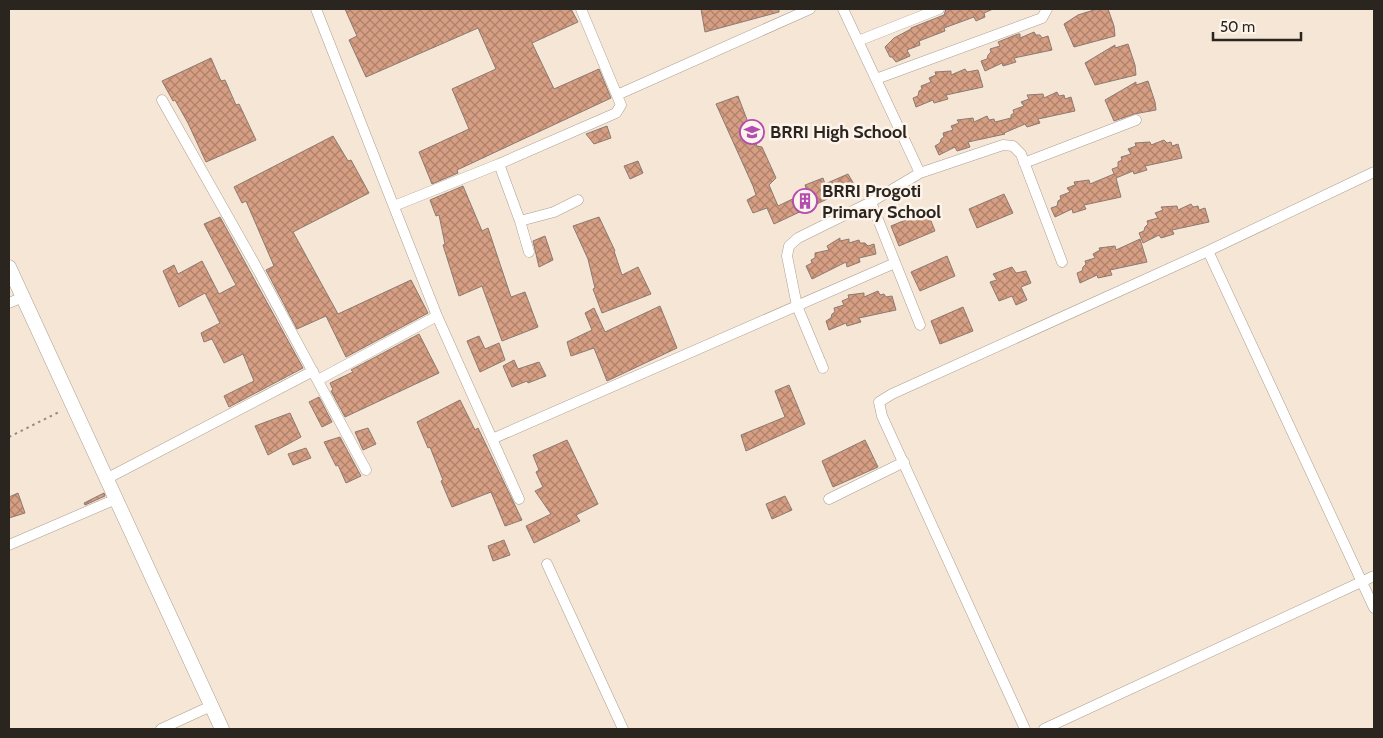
<svg xmlns="http://www.w3.org/2000/svg" width="1383" height="738" viewBox="0 0 1383 738" font-family="Cabin,sans-serif">
<defs>
<pattern id="building-cross-hatch" width="8" height="8" patternUnits="userSpaceOnUse" patternTransform="scale(1.25)"><rect width="8" height="8" fill="#d69e83"/><path d="M0 0l8 8M0 8l8-8" fill="none" stroke="#ae816b"/></pattern>
</defs>
<rect width="100%" height="100%" fill="#f5e6d6"/>
<path fill="url(#building-cross-hatch)" stroke="#8d7a71" d="M345 9H571L578 22 532 43 554 89 599 69 611 98 457 170 458 173 432 184 419 152 469 129 452 89 496 69 478 28 366 77 349 40 357 36Z
M701 9H779V12L705 32Z
M946 9H993L984 13 985 17 976 21 974 17 944 28 945 31 919 41 920 45 907 50 910 56 896 62 892 57H890L885 47 894 38 911 29V28L944 15Z
M1097 9H1108L1114 26 1115 36 1074 47 1064 24 1078 15Z
M1034 32 1036 35H1040L1042 38 1048 36 1052 50 1014 58 1016 62 1003 66 1002 63 985 71 981 61 987 59 988 55 991 52 990 49 1000 46 998 42 1018 34H1020V38Z
M1128 44 1135 65 1136 75 1095 85 1085 63 1115 45V48Z
M211 58 221 81 225 80 236 105 239 104 256 140 206 162 188 123 175 100 173 101 162 81Z
M965 69 967 72 978 70 983 87 946 95 948 99 934 103 933 100 916 107 913 98 918 96 919 91 922 89 921 86 931 82 929 78 936 75 935 72 951 71V75Z
M1148 81 1155 102 1156 110 1134 114 1114 121 1105 100 1136 82V85Z
M1057 92 1059 96 1064 95 1065 99 1071 97 1075 111 1038 119 1040 123 1027 127 1025 124 1004 133 1005 134 968 142 970 147 957 151 955 147 939 155 935 146 940 143 941 139 944 137 943 133 953 130 951 126 959 123 957 120 973 118 974 122 987 116 989 120 994 119 995 122 1011 118V115L1014 113 1013 110 1024 106 1021 102 1029 99 1027 95 1043 94 1044 98Z
M738 96 757 146 762 147 776 178 769 185 778 206 807 192 805 185 823 178 825 184 848 174 855 186 774 224 767 208 753 213 747 200 756 195 753 186 716 104Z
M607 126 611 138 594 144 586 134Z
M333 136 348 161 351 160 369 193 293 232 338 314 411 280 428 313 346 357 326 316 297 329 266 270 274 266 246 201 242 203 234 187Z
M1164 140 1167 143 1171 142 1172 146 1178 144 1182 158 1145 166 1147 170 1134 174 1133 171 1116 178 1121 197 1084 205 1086 209 1073 213 1072 209 1055 217 1051 208 1057 206 1058 201 1061 199 1060 196 1070 192 1067 188 1075 185 1074 182 1089 180 1090 184 1114 174 1112 169 1118 167V162L1122 160 1121 157 1131 154 1128 149 1136 146 1135 143 1150 142 1151 145Z
M638 161 643 173 630 179 624 166Z
M463 186 482 231 488 228 511 297 525 292 538 327 502 341 482 286 459 296 443 245 445 244 439 215 436 216 430 200Z
M1004 194 1013 213 977 228 969 209Z
M1191 204 1193 207 1198 206 1199 210 1205 208 1209 222 1172 230 1174 234 1161 238 1159 235 1143 243 1139 233 1144 231 1145 227 1148 224 1147 221 1158 218 1155 213 1163 210 1161 207 1177 206 1178 210Z
M927 211 935 231 899 246 891 226Z
M220 217 303 368 229 407 224 396 254 381 243 354 224 363 212 339 204 342 201 333 220 323 205 293 179 307 163 271 174 265 178 274 202 261 219 294 236 285 204 224Z
M599 217 615 251H614L622 275 638 267 651 294 602 313 593 289 595 288 588 259 573 226Z
M545 236 553 260 539 267 533 241Z
M840 238V241L849 239V243L859 240 860 243H865L868 246 874 244 876 254 859 258 860 262 847 267 846 262 812 279 806 266 812 263 811 260 815 258V253L829 250 827 246Z
M1140 239 1147 262 1110 270 1112 275 1098 278 1097 275 1080 283 1077 273 1082 271 1083 267 1086 264 1085 261 1095 258 1093 254 1100 250 1099 248 1115 246 1116 250Z
M947 256 955 276 920 291 911 272Z
M1012 267 1016 273 1026 271 1031 283 1021 287 1027 300 1016 305 1012 296 999 301 990 282 997 280 993 274Z
M878 291 880 295 884 294 886 297 892 296 896 310 859 318 861 322 847 326 846 323 829 330 826 321 831 318 832 314 835 312 834 308 844 305 842 301 849 298 848 295 864 293V297Z
M660 306 677 348 607 381 594 348 571 356 567 342 592 330 585 313 594 308 605 332Z
M963 307 973 331 940 344 931 321Z
M419 334 439 373 345 417 331 391 333 390 330 383 353 372 351 370Z
M479 336 485 349 499 343 505 360 480 372 467 341Z
M514 360 518 369 539 362 546 376 528 383 527 381 512 387 503 366Z
M789 385 805 424 746 451 741 435 785 417 775 391Z
M319 397 332 422 322 427 309 402Z
M460 400 475 430 478 428 522 520 505 526 491 492 452 507 441 481 443 480 430 447 428 448 417 422Z
M290 413 301 437 268 455 255 426Z
M368 428 376 444 363 450 355 432Z
M340 437 361 476 346 483 338 465 336 466 324 442Z
M567 440 598 504 576 515 580 521 534 543 526 526 551 514 535 491 543 487 536 472 539 470 533 455Z
M865 440 878 467 833 487 822 461Z
M306 448 311 458 293 465 288 454Z
M18 493 25 513 9 518V497Z
M104 493 105 496 85 505 84 503Z
M785 496 792 510 772 519 766 504Z
M504 540 510 555 493 561 488 546Z"/>
<g fill="none" stroke-linecap="round" stroke-linejoin="round">
<defs>
<path id="minor" d="M316 9 437 316 519 499
M843 9 920 173
M858 41 939 9
M876 79 1042 18 1047 9
M617 95 810 9
M162 100 253 261 366 470
M1024 163 1136 120
M499 164 520 221 529 252
M871 202 920 325
M394 206 499 164 616 113 621 105 581 9
M520 221 554 212 578 200
M1208 251 1374 608
M9 303 23 297
M823 368 797 306 787 256 789 246 798 238 871 202 920 173 1003 145 1013 146 1021 154 1062 262
M318 380 437 316
M492 439 895 263
M106 479 313 371
M829 499 904 462
M9 545 116 499
M547 564 623 729
M161 729 211 706
M1025 729 882 416 879 402 892 394 1208 251 1374 172
M1044 729 1374 576"/>
<path id="secondary" d="M9 267 222 729"/>
</defs>
<use href="#minor" stroke="#ac9e8f" stroke-width="11"/>
<use href="#secondary" stroke="#ac9e8f" stroke-width="15"/>
<path stroke="#958a7f" stroke-width="2" stroke-dasharray="2.5 4" stroke-linecap="butt" d="M9 437 61 411"/>
<use href="#minor" stroke="#fff" stroke-width="10"/>
<use href="#secondary" stroke="#fff" stroke-width="14"/>
</g>
<defs>
<symbol id="school-ring" viewBox="-11 -11 22 22"><circle r="9.5" fill="#fdf4eb" stroke="#b44db0" stroke-width="1.5"/><path d="M0-5L7-2L0 1L-7-2ZM-4 1L0 2.5L4 1V4Q0 6-4 4Z" fill="#b44db0"/></symbol>
<symbol id="building-ring" viewBox="-11 -11 22 22"><circle r="9.5" fill="#fdf4eb" stroke="#b44db0" stroke-width="1.5"/><path d="M-4-6H4V6H1V3H-1V6H-4ZM-2.5-4.3h1.7v1.8h-1.7ZM.8-4.3h1.7v1.8H.8ZM-2.5-1h1.7V.8h-1.7ZM.8-1h1.7V.8H.8Z" fill="#b44db0"/></symbol>
</defs>
<g fill-rule="evenodd">
<use href="#school-ring" x="738" y="118" width="28" height="28"/>
<use href="#building-ring" x="791" y="187" width="28" height="28"/>
</g>
<g text-anchor="middle" stroke-width="5" stroke-linejoin="round" paint-order="stroke">
<g font-size="18" font-weight="bold" fill="#2b251f" stroke="#fdf4eb" text-anchor="start">
<text x="770" y="138">BRRI High School</text>
<text x="822" y="197">BRRI Progoti<tspan x="822" dy="21">Primary School</tspan></text>
</g>
</g>
<rect width="1383" height="738" fill="none" stroke="#2b251f" stroke-width="20"/>
<path d="M1213 32v8h88v-8" fill="none" stroke="#2b251f" stroke-width="2.5"/>
<text x="1220" y="32" font-size="15" fill="#2b251f" stroke="#fdf4eb" stroke-width="4" paint-order="stroke">50 m</text>
</svg>
